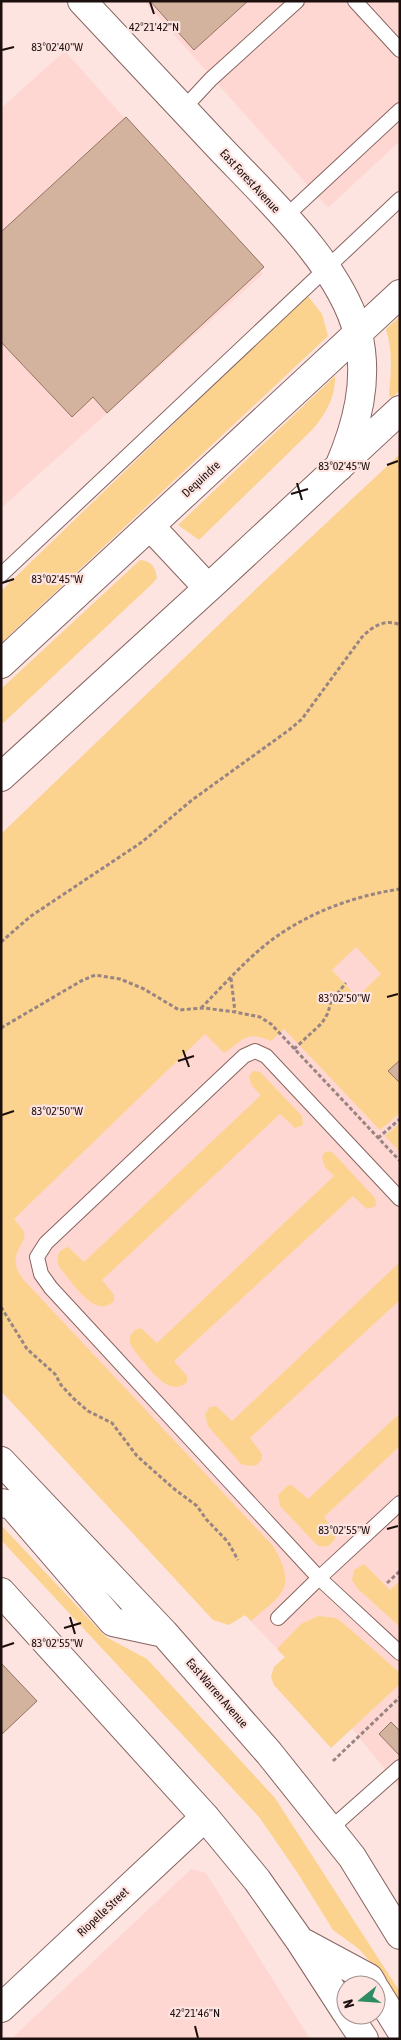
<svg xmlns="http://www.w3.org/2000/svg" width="401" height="2040" viewBox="0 0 401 2040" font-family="'Asap Condensed',sans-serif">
<rect width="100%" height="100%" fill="#fde4e1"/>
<path fill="#ffd7d2" d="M144 1H400V141L328 208Z
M65 51 263 274 1 508V108Z
M400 488V1788L353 1730 13 1368 1 865Z
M191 1869 206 1873 310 2039H11Z"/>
<path fill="#fbd38f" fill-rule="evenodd" d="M307 295 322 314 328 336 1 643V591Z
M400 316V390L392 398 389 395C391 372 393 351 386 329Z
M335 376C336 397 325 415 312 430L199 540 178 525Z
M400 454V1060L388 1071 400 1083V1113L380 1130 284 1029 271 1041C244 1029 242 1043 224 1053L205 1034 14 1219C17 1223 22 1228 24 1232 28 1244 5 1253 22 1278L273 1546C298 1588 283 1594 251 1621L245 1615 229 1625 213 1620 1 1391V834L259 586ZM356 947 381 974 357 997 332 970Z
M140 560C152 561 155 567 157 578L152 584 1 725V689Z
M255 1071 260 1072 302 1116 303 1125 295 1128 280 1114 102 1280 114 1295V1301C95 1320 72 1282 60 1268 55 1258 57 1250 68 1247L84 1262 261 1095 252 1086 249 1077 252 1072Z
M400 1123V1152L385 1136Z
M328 1151 333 1153 375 1198 376 1206 367 1209 353 1196 174 1361 187 1376V1382C167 1400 146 1363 133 1349L130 1343V1336L135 1330 141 1328 157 1343 334 1176 325 1167 322 1158 324 1153Z
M400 1262V1300L250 1438 262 1454V1459L257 1465 250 1466 241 1464 208 1426 205 1414 210 1407 216 1406 232 1421Z
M400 1413V1446L324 1517 335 1531 336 1537C332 1545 326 1549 317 1545L280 1506 278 1495 287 1486 292 1485 308 1499Z
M1 1525 106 1637 147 1659 275 1798 400 1992V2006L374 1966 359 1949 333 1930 297 1872 259 1817 1 1540Z
M364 1564 390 1590 400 1581V1627L357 1588 352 1580 354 1570Z
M318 1616 336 1618 343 1623 400 1673V1684L331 1748 274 1685 271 1677 274 1667 285 1657 277 1649 301 1624Z"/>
<path fill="#d3b29e" stroke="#927462" d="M150 1H248L194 50Z
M126 117 264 267 107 413 93 397 72 417 1 342V232Z
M400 1060V1083L388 1071Z
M1 1663 37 1701 1 1735Z
M391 1722 400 1731V1756L379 1734Z"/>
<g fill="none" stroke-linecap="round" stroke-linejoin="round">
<defs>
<path id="lane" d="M355 1 400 50
M183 109 211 79 297 1
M284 218 400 110
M1 575 400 199
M400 1199 266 1056 255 1051 244 1056 46 1243 37 1257 41 1274 51 1288 319 1578 400 1653
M278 1618 319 1578 400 1503
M330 1829 400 1767"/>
<path id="street" d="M1 2008 205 1817"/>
<path id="secondary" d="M82 1C127 49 172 97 217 145 264 195 342 266 358 334 369 380 357 425 339 467
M150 526 208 588
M1 664 400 294
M1 777 218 579 400 410
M1 1461 164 1633 269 1753 352 1857 400 1935
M1 1503 12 1505 113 1622 164 1633
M1 1592 205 1817 257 1880 300 1941 346 2012
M304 1943 369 1978 373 1985
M376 1990 400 2029
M348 2015 364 2039"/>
</defs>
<use href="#lane" stroke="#876460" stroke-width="16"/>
<use href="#street" stroke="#876460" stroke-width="30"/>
<use href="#secondary" stroke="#876460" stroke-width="30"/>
<path stroke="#988482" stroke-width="3" stroke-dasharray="4 2.5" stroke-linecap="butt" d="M1 942 31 916 142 842 192 800 289 730 302 719 362 637C372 627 385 618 400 625
M231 978 235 1012
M201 1008C224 985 246 959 273 939 310 912 354 896 400 889
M1 1028 81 981 95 975 120 979 144 989 179 1010 204 1008 235 1012 260 1017 271 1024 400 1161
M294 1049 322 1023 328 1013 331 1001 346 983
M378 1138 400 1119
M1 1307 27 1349 55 1374 61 1385 73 1398 88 1411 112 1423 137 1456 173 1488 197 1506 206 1519 228 1542 238 1560
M387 1583 400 1571
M333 1761 400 1697"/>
<use href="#lane" stroke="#fff" stroke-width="14"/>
<use href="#street" stroke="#fff" stroke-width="28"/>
<use href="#secondary" stroke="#fff" stroke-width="28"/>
</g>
<path fill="none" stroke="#1d0f0e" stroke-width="2" d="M150 2 154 14M2 50 14 47M387 465 398 461M297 483 302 500M291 494 308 489M2 583 14 579M387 997 398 994M183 1050 189 1067M178 1061 194 1056M2 1115 14 1111M387 1529 398 1526M70 1617 75 1634M64 1628 81 1623M2 1647 14 1643M195 2026 198 2038"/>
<g text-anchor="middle" stroke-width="4.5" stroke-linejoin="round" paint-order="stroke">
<g font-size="12" fill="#1d0f0e" stroke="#fde4e1">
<text transform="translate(250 181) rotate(47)" y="4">East Forest Avenue</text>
<text transform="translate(201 479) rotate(-43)" y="4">Dequindre</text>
<text transform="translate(217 1693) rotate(49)" y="4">East Warren Avenue</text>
<text transform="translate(103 1912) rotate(-43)" y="4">Riopelle Street</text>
</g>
</g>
<g font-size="12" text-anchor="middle" fill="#1d0f0e" stroke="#fde4e1" stroke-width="4.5" stroke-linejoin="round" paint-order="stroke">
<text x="154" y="31">42°21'42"N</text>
<text x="57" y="51">83°02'40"W</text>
<text x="344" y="470">83°02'45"W</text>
<text x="57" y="583">83°02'45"W</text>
<text x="344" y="1002">83°02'50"W</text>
<text x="57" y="1115">83°02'50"W</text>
<text x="344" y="1534">83°02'55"W</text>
<text x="57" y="1647">83°02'55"W</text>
<text x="195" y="2017">42°21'46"N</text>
</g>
<rect width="401" height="2040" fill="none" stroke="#1d0f0e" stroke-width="5"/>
<g transform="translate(361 2000) rotate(253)"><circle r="24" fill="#fde4e1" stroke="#a38f8d"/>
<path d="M0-4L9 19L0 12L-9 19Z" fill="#2e8c64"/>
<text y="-8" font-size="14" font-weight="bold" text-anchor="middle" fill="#1d0f0e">N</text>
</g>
</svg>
